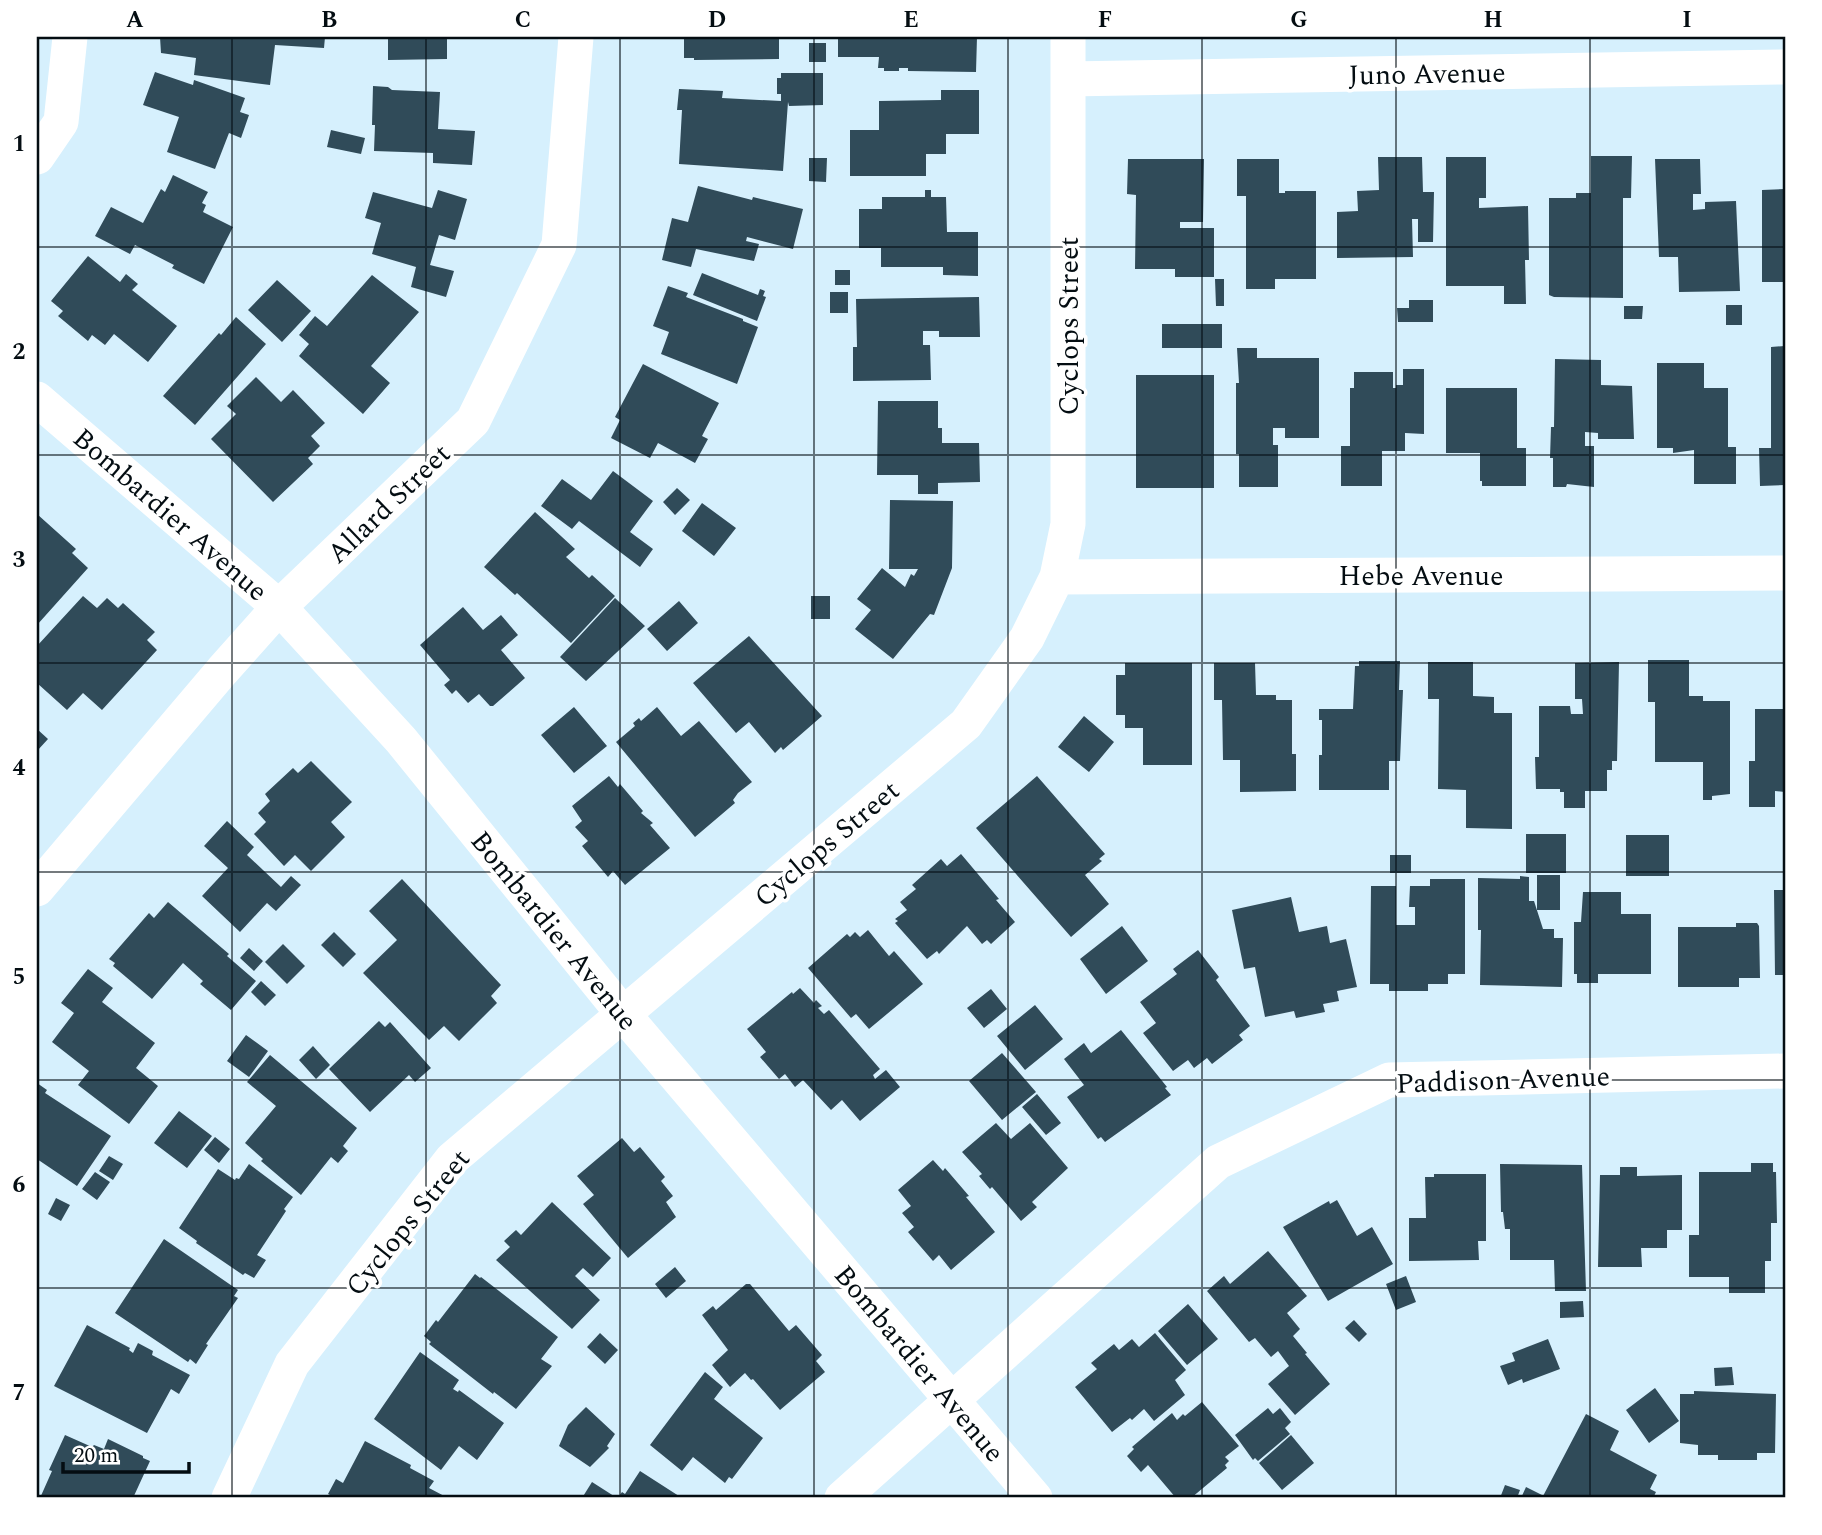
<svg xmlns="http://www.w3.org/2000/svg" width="1822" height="1535" viewBox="0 0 1822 1535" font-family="Spectral,serif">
<rect width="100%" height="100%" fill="#d6f0fd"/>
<path fill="#304b59" d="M160 37H325L324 48 275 45 270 85 194 75 196 58 161 53Z
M388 37H447V59L388 60Z
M684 37H779V59L694 60V58H684Z
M838 37H977L976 72 908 71V68H899V71H884V68H878L879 57H838Z
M809 43H826V62H809Z
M155 72 193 85 194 80 245 98 240 112 249 115 241 138 229 133 215 169 167 152 179 117 143 105Z
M781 73H823V105L789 106 788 102 783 171 679 164 682 110H677L679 89 723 91 722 98 781 101V94H777V78H781Z
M373 86 388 87 392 90 440 92 438 129 475 131 472 165 433 163V153L374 151 375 125H372Z
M941 90H979V134H946V154H926V176H850V130H879V101L941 100Z
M331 130 365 138 361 154 327 147Z
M1591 156H1632L1631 198H1623V298L1554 297 1549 295V198H1576V193H1591Z
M1378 157H1422L1423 192H1434L1433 242H1418V219H1412L1413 257 1337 258V212L1358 211 1357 191 1379 190Z
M1446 157H1486V198H1479V208L1528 206 1529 260H1525L1526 304H1504V286H1446Z
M809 158H827L826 182 809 181Z
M1128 159H1204L1203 222H1180V228H1214V277H1175V269H1135L1136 195 1127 194Z
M1237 159H1279V193H1285V191H1316V279H1275V289H1246V196H1237Z
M1655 159H1700L1701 194H1693V210L1705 209V202L1736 201 1740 291 1679 292 1678 257H1659Z
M173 175 208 192 202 203 206 205 203 212 233 227 204 284 172 268 174 265 135 245 130 254 95 236 111 207 143 223 161 189 165 192Z
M698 186 752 200 753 197 803 209 793 249 747 237 746 241 759 244 754 261 696 249 691 267 662 260 672 218 688 222Z
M1785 189V282H1762V190Z
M438 190 467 199 455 240 439 235 430 265 454 271 446 297 411 287 416 267 372 254 381 223 365 218 373 192 432 208Z
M925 190H931V197H946L947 232H978V276L943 275V267H881V248H859V209H882V197H925Z
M88 256 120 282 126 274 138 284 132 290 177 326 148 362 114 334 105 345 92 335 88 341 58 316 63 311 51 301Z
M835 270H850V285H835Z
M702 273 758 295 760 289 765 291 763 296 766 297 757 321 693 295Z
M372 275 419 312 371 366 390 383 363 414 299 356 309 344 299 335 315 316 327 326Z
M1215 279H1224V306H1216Z
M277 280 311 311 282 342 248 310Z
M668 286 688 293 686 297 743 319V321L758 327 737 384 661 354 669 332 653 326Z
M830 292H848V313H830Z
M979 297 980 337H939V331H923V345H930L931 380 853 381V347H857L856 299Z
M1409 300H1433V322H1398L1397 308H1409Z
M1726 305H1742V325H1726Z
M1624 306H1643L1642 319H1624Z
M236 317 266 344 195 425 163 396 219 333 221 335Z
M1162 324H1222V348H1162Z
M1785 346V485L1760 486 1759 448H1771V347Z
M1237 348H1257V358H1319V438H1285V428H1273V445H1278V487H1239V454H1236V383H1239Z
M1555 359 1601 360V385L1632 386 1634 439H1598V433L1585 432V446H1594V487L1567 484 1566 487H1553V458H1550L1551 427H1554Z
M1657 363H1704V388H1728V447H1736V484H1694V450L1673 453V448H1657Z
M643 364 719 403 702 436 708 439 695 463 658 443 650 458 611 438 620 420 615 417Z
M1403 369H1424V434L1405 433V451H1382V486H1341V446H1350V388H1354V372H1393V388H1396V385H1403Z
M1136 375H1214V488H1136Z
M256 377 281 402 293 390 325 423 311 436 320 446 308 458 313 464 273 502 211 439 236 414 227 406Z
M1446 388H1517V448H1526V486H1482V481H1480V453H1446Z
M878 401H938V428H942V443H979L980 482 938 483V494H918V475H877Z
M613 471 653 501 630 532 653 549 640 567 579 521 572 529 541 506 562 479 591 500Z
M677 488 690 500 675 515 663 502Z
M890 500 953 501 952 568 934 615 930 614 893 659 855 629 871 610 857 599 882 568 905 587 911 574 914 576 918 569H889Z
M702 503 736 528 714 556 682 531Z
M535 512 575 549 566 557 589 578 592 575 615 596 571 643 517 593 515 595 484 567Z
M37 514 76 549 72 553 88 568 37 625Z
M83 596 97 608 107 598 118 608 123 603 155 632 147 640 157 650 102 710 83 693 67 710 37 683V646Z
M811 596H830V619H811Z
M615 598 645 626 586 681 560 657Z
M679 601 698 623 667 651 647 629Z
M463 607 483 630 501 615 518 635 501 650 525 678 493 706H490L479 694 468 703 456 690 452 694 444 685 450 680 420 645Z
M749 636 822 716 783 750 781 747 775 753 749 722 736 733 693 683Z
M1648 660H1689V696H1703V701H1730V794L1712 796V800H1703V762H1655V702H1648Z
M1359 661H1400L1399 690H1403L1400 761H1389V790H1319V755H1322V720H1319V709H1353L1355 666H1359Z
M1428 662H1473V696L1494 697V713H1512V829L1466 828V790L1438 789 1439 699H1428Z
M1619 662 1617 761H1612V770H1607V791H1585V808H1564V792H1560V789H1536L1535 757H1539V706H1570L1571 714H1583L1582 699H1575V663Z
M1125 663H1192V765H1143V728H1125V715H1116V675H1125Z
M1214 663H1255L1256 695H1276V700H1292V754H1296V791L1240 792V760H1223L1222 700H1214Z
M574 707 607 746 574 773 541 735Z
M657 707 681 736 699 721 752 782 738 793 733 800 735 803 695 837 616 742 635 726 633 723 639 718 641 721Z
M1755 709H1785V792L1775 791V807H1749V761H1755Z
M1084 716 1114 742 1089 772 1058 747Z
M37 729 48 739 37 751Z
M311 761 352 802 331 822 345 837 311 871 295 855 284 866 254 834 266 822 258 813 270 801 265 794 293 768 298 773Z
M609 776 618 787 620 784 643 811 641 813 653 823 650 825 670 848 625 885 613 871 608 877 582 846 588 841 575 827 582 821 572 806Z
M1037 776 1105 854 1099 859 1102 861 1085 875 1109 904 1071 937 976 828Z
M227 821 254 847 247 855 281 887 291 876 301 885 276 911 267 903 240 932 202 896 228 868 204 846Z
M1526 834H1566V873H1526Z
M1626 835H1669V876H1626Z
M961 854 999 899 996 900 1015 922 991 944 987 940 982 944 967 926 939 954 937 951 927 959 895 923 898 921 895 919 907 910 900 902 916 889 912 885 941 859 947 866Z
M1390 855H1411V873H1390Z
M1537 875H1560V910H1537Z
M1520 876 1529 877V901H1534L1543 929H1554V938H1563L1562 987 1480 985 1481 930H1478V878L1520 879Z
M402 879 501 985 491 996 497 1003 459 1041 444 1026 429 1040 363 973 397 940 369 911Z
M1430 879H1465V974H1448V984H1428V991H1389V984H1370L1371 886H1396V925H1415V907H1409L1410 886H1430Z
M1774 890H1785V975H1775Z
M1583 892H1621V914H1651V974H1598V983H1577V974H1574V922H1581Z
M1291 897 1299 932 1327 926 1330 943 1346 939 1357 987 1337 991 1339 1001 1323 1004 1325 1012 1296 1018 1294 1011 1265 1017 1255 967 1244 969 1232 910Z
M168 902 229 954 227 956 256 981 231 1010 200 984 203 981 183 963 152 999 113 966 115 963 109 959 149 913 154 918Z
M1736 923H1757L1759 926 1760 978H1739V987H1678V927H1736Z
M1122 926 1148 961 1106 994 1080 959Z
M868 930 889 956 894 951 923 984 869 1029 856 1014 851 1018 808 968 847 934 850 937 855 932 860 937Z
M334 932 356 954 343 967 321 945Z
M283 944 305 966 287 984 265 962Z
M249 948 263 961 254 971 240 958Z
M1198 950 1219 977 1216 980 1250 1026 1239 1035 1243 1040 1212 1064 1207 1058 1194 1068 1188 1060 1173 1071 1143 1033 1156 1023 1140 1002 1177 974 1173 969Z
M88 969 113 988 102 1002 155 1043 136 1068 158 1086 129 1124 78 1085 89 1071 52 1042 74 1013 61 1003Z
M261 981 276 995 265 1006 251 992Z
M800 988 814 1003 816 1000 822 1006 818 1008 824 1014 829 1010 880 1069 873 1075 875 1079 886 1070 900 1087 860 1121 842 1100 831 1110 803 1080 795 1087 785 1074 779 1079 760 1057 766 1052 747 1029 792 992 793 994Z
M991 989 1007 1009 984 1028 967 1008Z
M1035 1005 1063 1039 1025 1070 997 1036Z
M379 1021 385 1027 390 1022 431 1068 415 1082 409 1075 370 1112 329 1069Z
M1121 1030 1167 1087 1165 1088 1171 1095 1105 1142 1101 1137 1098 1139 1067 1097 1084 1085 1064 1059 1084 1043 1091 1053Z
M246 1035 268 1051 249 1077 227 1061Z
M313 1046 330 1065 316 1079 299 1060Z
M1002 1053 1036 1092 1002 1120 969 1081Z
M270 1055 357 1128 343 1146 348 1151 338 1163 331 1157 301 1195 261 1161 263 1159 245 1143 276 1106 247 1082Z
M37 1083 47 1090 45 1093 111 1136 77 1186 37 1159Z
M1037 1094 1061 1123 1046 1135 1022 1107Z
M179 1111 212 1136 187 1168 154 1143Z
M996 1123 1011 1139 1030 1123 1068 1168 1032 1202 1037 1207 1021 1221 992 1187 990 1189 979 1176 982 1174 962 1152Z
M215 1137 230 1149 219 1163 204 1150Z
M622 1138 634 1152 640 1147 665 1177 661 1181 673 1196 666 1202 676 1217 628 1258 583 1204 594 1195 577 1176Z
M109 1156 123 1164 113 1180 99 1171Z
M933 1160 943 1171 945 1168 969 1196 966 1197 995 1232 951 1270 939 1255 933 1261 908 1232 914 1227 902 1213 911 1206 898 1190Z
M1751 1163H1773V1172H1776L1777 1223H1771V1261H1765V1293H1729V1277H1689V1235H1699V1172H1751Z
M249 1164 293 1197 284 1209 286 1211 257 1255 266 1260 254 1278 245 1273 243 1275 196 1243 197 1241 179 1228 218 1169 235 1180 236 1178 239 1179Z
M1500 1164 1582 1165 1586 1291H1555L1554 1260H1510V1229H1505L1503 1212H1501Z
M1620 1167H1637V1176L1682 1175V1230H1667V1248H1641L1642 1267H1598L1600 1175H1620Z
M95 1172 110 1182 97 1200 82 1189Z
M1434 1174H1486V1241H1478L1479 1260 1409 1261V1218H1426L1425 1177H1434Z
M56 1198 70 1205 61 1221 48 1214Z
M1337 1200 1357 1236 1372 1227 1393 1264 1328 1301 1283 1227 1329 1201 1330 1204Z
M552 1202 611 1258 593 1277 583 1268 575 1276 600 1300 572 1329 496 1260 510 1247 504 1241 516 1230 521 1235Z
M164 1239 238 1290 234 1296 238 1298 206 1344 208 1345 196 1364 190 1359 188 1362 115 1313Z
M1268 1251 1307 1296 1287 1313 1300 1329 1293 1336 1307 1353 1305 1354 1330 1384 1295 1415 1268 1384 1289 1366 1278 1351 1271 1357 1255 1338 1249 1342 1207 1291 1224 1276 1230 1284Z
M675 1267 686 1281 666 1298 655 1284Z
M475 1274 480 1278 481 1277 558 1337 541 1359 552 1366 516 1409 494 1392 493 1394 429 1344 431 1342 424 1336 436 1320 438 1322Z
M1406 1276 1416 1302 1396 1310 1386 1284Z
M746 1284H750L789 1331 796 1325 822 1355 816 1361 825 1372 780 1410 753 1379 751 1380 745 1373 730 1387 712 1365 728 1350 702 1315 713 1306 716 1310Z
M1583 1301 1584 1317 1560 1318V1302Z
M1188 1304 1218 1339 1187 1365 1158 1331Z
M1354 1320 1367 1334 1359 1342 1345 1328Z
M87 1325 130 1348 129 1350 133 1353 138 1343 153 1351 152 1355 190 1375 179 1394 171 1389 147 1433 54 1386Z
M600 1333 618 1350 605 1364 587 1347Z
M1155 1333 1186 1370 1175 1380 1185 1395 1154 1421 1144 1409 1132 1420 1130 1418 1112 1432 1075 1387 1097 1369 1091 1363 1114 1344 1119 1350 1132 1339 1139 1347Z
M1548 1339 1560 1369 1523 1383 1522 1379 1508 1385 1500 1366 1515 1361 1512 1353Z
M420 1352 459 1380 453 1389 458 1392 459 1390 504 1423 477 1460 459 1446 441 1470 374 1419Z
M1732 1367 1734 1385 1715 1386 1714 1368Z
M705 1372 723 1387 714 1399 763 1438 732 1479 729 1477 725 1483 693 1457 682 1471 650 1445Z
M1655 1388 1679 1421 1649 1443 1626 1410Z
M1694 1391 1776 1394 1775 1453H1757V1460H1718V1455H1698V1445L1680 1443V1394H1694Z
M1202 1402 1239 1446 1225 1457 1229 1461 1225 1465 1227 1468 1191 1498H1176L1148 1465 1141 1472 1127 1456 1134 1449 1132 1447 1172 1413 1177 1420 1183 1414 1185 1416Z
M586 1407 615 1434 607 1446 609 1448 590 1467 559 1446 568 1425Z
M1268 1408 1273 1414 1280 1408 1291 1422 1285 1428 1290 1434 1258 1461 1255 1458 1253 1460 1235 1435Z
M1586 1414 1619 1431 1610 1450 1657 1475 1650 1489 1656 1492 1653 1498H1542Z
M65 1435 92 1447 94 1445 104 1449 108 1439 143 1456V1458L150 1461 133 1498H40L52 1471 49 1470Z
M1291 1435 1314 1463 1282 1490 1259 1463Z
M365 1441 411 1465 410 1468 434 1481 429 1488 448 1498H336L328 1494 336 1479 343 1483Z
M640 1471 682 1498H618L622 1492 625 1494Z
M592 1482 617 1498H582Z
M1505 1485 1520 1490 1517 1498H1500Z
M1526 1487 1542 1495 1541 1498H1521Z"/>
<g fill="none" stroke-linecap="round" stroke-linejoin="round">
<path stroke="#fff" stroke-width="35" d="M1068 79 1785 67
M37 157 61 122 70 37
M37 399 279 607 401 740 624 1015 1035 1498
M1057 577 1785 573
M37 889 222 671 279 607 473 421 559 245 576 37
M229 1498 292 1364 452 1159 966 724 1027 638 1057 577 1068 524V37
M842 1498 1218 1162 1389 1080 1785 1071"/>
</g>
<path fill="none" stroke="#040d12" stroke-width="2" stroke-opacity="0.55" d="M232 37V1498M426 37V1498M620 37V1498M814 37V1498M1008 37V1498M1202 37V1498M1396 37V1498M1590 37V1498M37 247H1785M37 455H1785M37 663H1785M37 872H1785M37 1080H1785M37 1288H1785"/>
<g text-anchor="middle" stroke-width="7" stroke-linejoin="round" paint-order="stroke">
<g font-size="28" fill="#040d12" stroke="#fff">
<text transform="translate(1427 73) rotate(-1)" y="10">Juno Avenue</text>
<text transform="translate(1068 326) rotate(-90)" y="10">Cyclops Street</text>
<text transform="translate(388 503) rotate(-44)" y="10">Allard Street</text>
<text transform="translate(171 514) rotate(41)" y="10">Bombardier Avenue</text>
<text x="1421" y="585">Hebe Avenue</text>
<text transform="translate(826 843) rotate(-40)" y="10">Cyclops Street</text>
<text transform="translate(555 930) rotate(51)" y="10">Bombardier Avenue</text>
<text transform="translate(1503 1079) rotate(-2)" y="10">Paddison Avenue</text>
<text transform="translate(407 1222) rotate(-51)" y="10">Cyclops Street</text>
<text transform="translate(920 1363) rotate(50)" y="10">Bombardier Avenue</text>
</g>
</g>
<rect width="1822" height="1535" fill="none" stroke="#ffffff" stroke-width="77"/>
<path d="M63 1462v10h126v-10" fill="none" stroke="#040d12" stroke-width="3.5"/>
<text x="74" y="1462" font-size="21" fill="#040d12" stroke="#ffffff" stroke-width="5" paint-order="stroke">20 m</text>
<rect x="38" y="38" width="1746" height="1458" fill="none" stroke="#040d12" stroke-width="2.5"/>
<g font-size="23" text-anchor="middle" font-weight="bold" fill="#040d12">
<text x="135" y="27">A</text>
<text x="329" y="27">B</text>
<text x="523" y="27">C</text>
<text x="717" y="27">D</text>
<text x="911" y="27">E</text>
<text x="1105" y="27">F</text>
<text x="1299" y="27">G</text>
<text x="1493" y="27">H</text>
<text x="1687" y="27">I</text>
<text x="19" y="151">1</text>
<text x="19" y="359">2</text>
<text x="19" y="567">3</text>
<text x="19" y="775">4</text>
<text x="19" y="984">5</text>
<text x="19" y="1192">6</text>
<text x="19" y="1400">7</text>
</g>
</svg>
